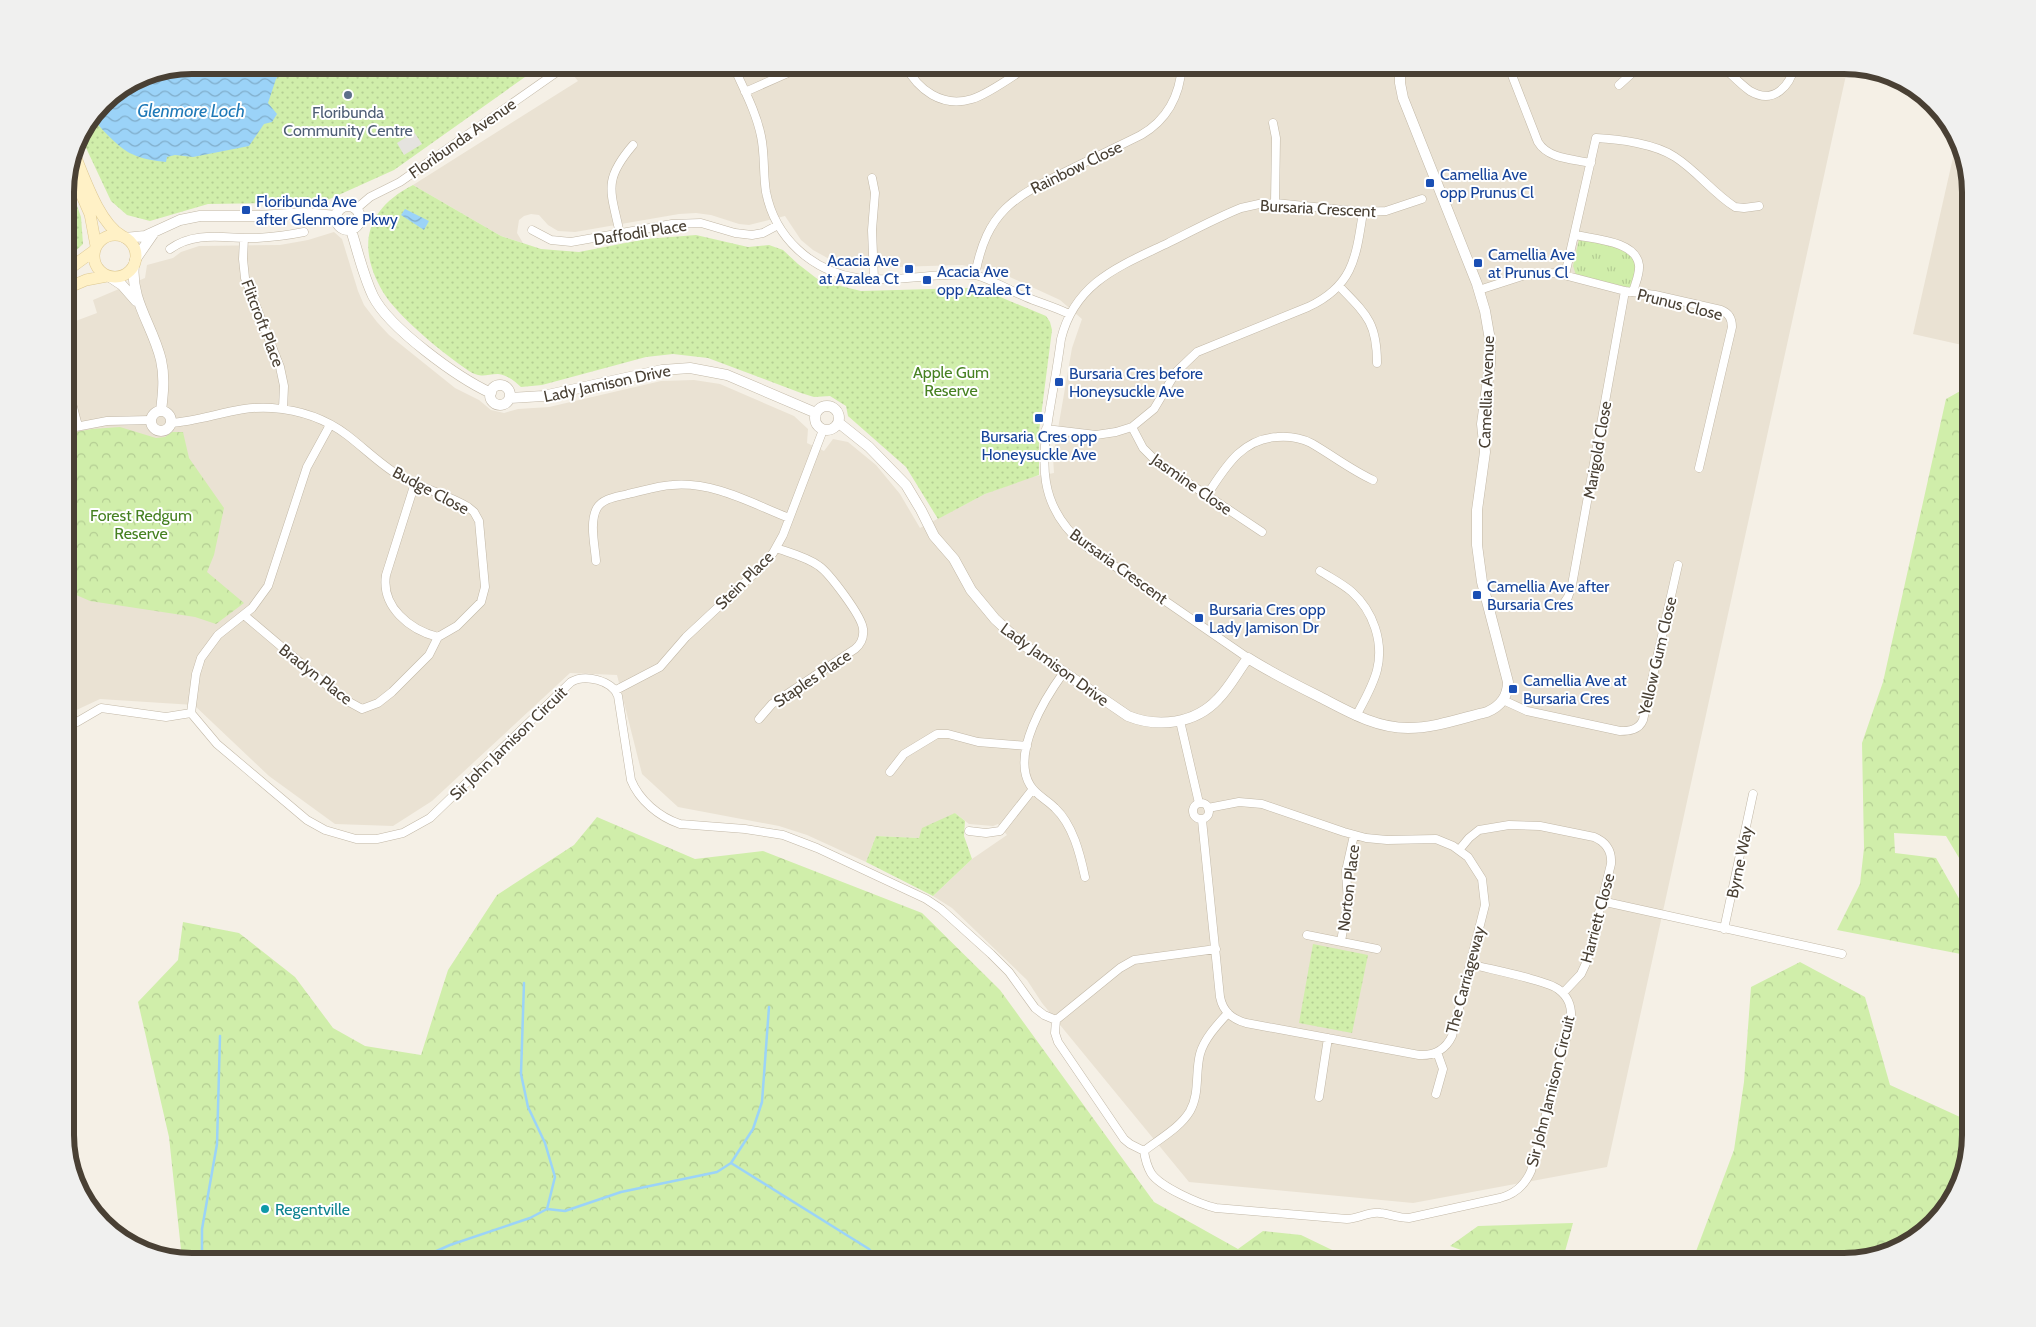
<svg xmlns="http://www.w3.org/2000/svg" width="2036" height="1327" viewBox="0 0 2036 1327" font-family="Cabin,sans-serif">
<defs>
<pattern id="grass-tufts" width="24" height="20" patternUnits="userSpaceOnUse" patternTransform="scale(1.25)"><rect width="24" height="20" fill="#d0eeaa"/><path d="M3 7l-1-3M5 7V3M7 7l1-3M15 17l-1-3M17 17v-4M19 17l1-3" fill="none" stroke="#b4cd93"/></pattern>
<pattern id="forest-crowns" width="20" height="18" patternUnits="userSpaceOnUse" patternTransform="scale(1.25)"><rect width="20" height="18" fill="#d0eeaa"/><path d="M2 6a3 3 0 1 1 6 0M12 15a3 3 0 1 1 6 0" fill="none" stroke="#b4cd93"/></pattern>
<pattern id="park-dots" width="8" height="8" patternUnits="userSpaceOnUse" patternTransform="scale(1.25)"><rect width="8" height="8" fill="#d0eeaa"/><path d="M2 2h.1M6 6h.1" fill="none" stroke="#b4cd93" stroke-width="1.8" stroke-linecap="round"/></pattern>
<pattern id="water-waves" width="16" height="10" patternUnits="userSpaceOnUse" patternTransform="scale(1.25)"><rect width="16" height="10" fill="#9bd3f8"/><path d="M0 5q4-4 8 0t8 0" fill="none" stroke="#80adca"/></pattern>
</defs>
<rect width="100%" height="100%" fill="#f5f0e6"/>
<path fill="#eae2d3" d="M565 65 1848 66 1607 1167 1413 1203 1189 1182 1042 1003 1027 980 952 908 933 896 972 859 1007 835 998 824 993 826 969 824 955 813 920 838 876 836 866 862 807 835 779 826 678 807 642 774 617 675 570 673 432 801 393 826 335 824 269 776 194 705 100 699 70 713 65 712V325L97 313 93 300 145 278 147 265 173 258 181 252 199 246 280 245 308 240 334 232 342 239 358 291 364 305 377 322 389 335 455 388 479 400 491 410 504 413 518 409 549 407 661 381 694 380 720 384 794 416 808 429 807 443 824 451 833 439 848 442 876 465 900 494 920 528 985 494 1031 477 1054 473 1053 457 1055 446 1072 348 1082 319 1060 300 1001 273 962 265 860 268 847 265 831 260 813 250 801 240 785 216 749 225 739 224 711 215 696 213 679 214 575 232 558 231 548 225 539 215 531 214 524 216 519 220 517 233 523 243 501 236 413 185 578 81Z
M1957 140 1971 191V347L1913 334Z"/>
<path fill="url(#grass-tufts)" d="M1579 239C1595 243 1638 245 1636 269 1635 275 1633 282 1631 288L1576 275 1573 266Z"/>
<path fill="url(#forest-crowns)" d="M1971 385V878L1946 836 1894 833 1895 853 1936 858 1961 902 1971 910V956L1837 930 1860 884 1864 848 1862 743 1883 682 1946 399Z
M120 427 156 438 165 437 172 432H183L189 458 224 508 214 555 207 572 244 603 216 624 195 617 90 601 65 590V434L92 429Z
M597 817 695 859 763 851 922 913 1000 990 1154 1202 1238 1249 1263 1231 1301 1235 1357 1262H192L182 1259 169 1137 138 1002 178 960 183 922 239 933 295 977 333 1028 365 1046 421 1055 448 970 497 895 574 845Z
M1800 962 1865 997 1890 1085 1971 1122V1136L1950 1205 1907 1245 1845 1262H1692L1734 1150 1744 1082 1751 987Z
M1573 1223 1562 1262H1487L1481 1252 1461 1250 1450 1246 1478 1226Z"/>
<path fill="url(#park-dots)" d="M192 65H542L394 170 323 202 208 204 150 221 127 215 111 201 80 135 102 102 143 75Z
M67 178 81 217 83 244 65 261Z
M413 185 501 236 541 249 579 252 646 239 696 235 748 247 769 245 783 250 798 264 820 281 861 291 967 288 993 294 1046 316 1050 322 1052 330 1039 432V475L985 494 938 519 906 467 848 416 846 406 830 396 814 397 801 393 708 358 673 354 646 357 542 385 521 387C515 381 507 375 498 374 486 374 482 379 469 371 444 354 398 317 383 292 356 246 366 209 413 185Z
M955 813 965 821 964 836 972 859 933 896 866 862 876 836 919 838 922 828Z
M1313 944 1368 955 1352 1033 1299 1023Z"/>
<path fill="#e5e3df" d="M414 132 422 144 404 155 397 143Z"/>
<path fill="url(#water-waves)" d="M192 65H286L276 79 268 103 277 114 272 122 264 124 249 146 193 157 175 155 167 157 166 162C155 161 142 159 132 154 120 149 100 128 92 117L102 102 143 75Z
M405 209 429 221 424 230 401 215Z"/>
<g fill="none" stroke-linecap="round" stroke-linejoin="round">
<path stroke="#9bd3f8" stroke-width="2.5" d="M524 983 521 1074 528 1107 545 1143 555 1177 547 1209
M731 1163 869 1249 881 1262
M202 1258V1229L217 1144 220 1036
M412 1262 450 1245 530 1218 547 1209 565 1211 621 1192 717 1172 731 1163 753 1129 762 1102 769 1007"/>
<defs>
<path id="minor" d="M733 65C743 88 756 111 761 136 765 154 763 174 766 192 775 238 812 271 857 278 896 283 936 272 975 275 994 280 1008 290 1026 297 1040 303 1055 307 1069 314
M905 65C918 90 942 108 972 99 989 94 1014 75 1030 65
M1508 65 1538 142C1548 159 1573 159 1591 163
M1721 65C1730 73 1740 84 1750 91 1774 105 1790 86 1795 65
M1619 85 1641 65
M745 92 806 65
M1273 123 1276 138 1275 203
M872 178 875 193 872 230 874 279
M356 209 370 197 400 182 567 65
M532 230 551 240 571 242 672 224 701 223 735 233 752 235 763 233 778 225
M620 234C611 191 602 181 633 145
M1575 235C1594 239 1636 241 1639 265 1640 274 1635 284 1633 292
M244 238 243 259 245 278 280 367 284 386 283 409
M170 249C196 230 227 239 257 238 273 237 289 235 304 232
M975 275C987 211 1013 197 1069 170 1093 158 1117 147 1141 135 1167 120 1180 95 1182 65
M1565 275 1596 138C1619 139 1656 144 1675 157 1697 171 1713 193 1735 207L1744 208 1759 206
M1339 286C1366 314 1377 322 1377 363
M1479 290 1525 275 1556 273 1625 291 1655 295 1721 310C1729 313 1732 319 1732 327L1699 468
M65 347 69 362V392L78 426
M170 423C205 421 237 405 272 408 299 410 326 419 347 435 364 448 380 464 398 475 420 488 446 494 468 507L474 512 479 521 485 587 481 602 457 626 438 637 429 655 392 692 378 703 362 709 342 698 244 615
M1132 427 1143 448 1157 462 1262 532
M65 429 107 421 151 420
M1046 429 1096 435 1116 432 1132 427 1154 409 1176 372 1197 352 1308 307C1353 286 1356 258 1363 212
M415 483 386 575C381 607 410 630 438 637
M1207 495C1225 468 1241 439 1277 437 1289 436 1301 438 1311 443 1332 455 1351 470 1373 480
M596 561C595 546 589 522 597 508 603 498 617 497 628 494 642 491 657 486 672 485 713 481 753 504 789 518
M1320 571C1331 578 1343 584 1352 592 1373 611 1384 642 1377 670 1373 686 1364 701 1356 716
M1562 606 1568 597 1572 585 1625 291
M1248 658 1084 545C1037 506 1041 462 1050 408 1054 385 1058 362 1061 339 1075 282 1120 266 1168 243 1192 231 1216 218 1241 208L1259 204 1275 203 1363 212 1386 211 1422 199
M1064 672C1045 698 1011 753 1030 785 1036 795 1046 799 1055 808 1073 825 1080 854 1085 877
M616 690 660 667 686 637 758 570 773 553 783 535 823 430
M1503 700 1527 711 1620 731C1629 731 1639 730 1643 720L1678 565
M191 713 217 744 307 820 325 830 356 839H377L403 833 430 818 571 682C585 674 612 680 618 696L631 780C639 800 659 817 680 824L745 829 783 835 817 848 926 899 941 909 991 954 1009 972 1035 1008 1044 1015 1056 1020 1055 1033 1058 1042 1124 1139 1130 1144 1144 1151
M191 713 196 674 201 658 218 635 252 608 268 586 307 467 330 425
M759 719 772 704 855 649C861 644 864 637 863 629 862 616 829 573 819 566 807 557 790 553 776 548
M65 721 77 722 101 708 166 717 191 713
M1180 721 1199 803
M890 772 904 754 937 734H948L978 742 1027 746
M1193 811a8 8 0 1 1 16 0a8 8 0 1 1-16 0Z
M1202 820 1220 997C1223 1012 1232 1019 1246 1023L1419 1055C1434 1056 1446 1049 1452 1036L1485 905 1482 879 1468 857 1453 846 1436 839 1387 840 1366 838 1344 832 1262 804 1239 802 1208 808
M969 831 986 833 1000 831 1033 789
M1459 850 1469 838 1479 830 1509 825 1540 826 1594 837C1606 842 1612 851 1611 864L1587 961 1581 974 1563 993
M1601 901 1842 954
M1724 929 1753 794
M1307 935 1377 949
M1341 941 1348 903 1346 871 1354 835
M1056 1020 1120 968 1134 960 1216 949
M1436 1094 1443 1069 1437 1052
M1319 1097 1328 1038
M1144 1151C1145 1158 1147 1166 1151 1173 1160 1187 1199 1204 1216 1208L1347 1219C1358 1219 1370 1211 1380 1213 1390 1214 1398 1218 1409 1218L1500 1198C1515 1194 1525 1185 1531 1171L1571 1020C1572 1007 1569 997 1558 989 1546 980 1488 969 1470 964
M1144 1151C1159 1139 1180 1128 1190 1111 1200 1093 1195 1073 1200 1054 1204 1039 1217 1025 1228 1013"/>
<path id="tertiary" d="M336 218a12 12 0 1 1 24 0a12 12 0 1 1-24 0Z
M351 230C358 252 363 275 373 296 389 328 458 378 491 393
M125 238 145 236 180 220 200 216H259L305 213 336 216
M135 260 153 234
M134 264C130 300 153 326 161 360 165 377 163 394 161 411
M110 277 122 285 136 301
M490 395a10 10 0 1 1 20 0a10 10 0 1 1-20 0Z
M510 398 543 396 662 370 690 368 727 375 816 413
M815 418a12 12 0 1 1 24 0a12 12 0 1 1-24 0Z
M151 421a10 10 0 1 1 20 0a10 10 0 1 1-20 0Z
M839 423 869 447 906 485 921 510 934 536 954 559 971 590 995 619 1021 643 1128 716C1158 728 1195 724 1218 699 1230 687 1238 671 1248 658 1270 672 1294 684 1318 696 1347 711 1375 728 1408 728 1435 728 1462 718 1487 712 1501 706 1508 696 1508 682L1482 582 1477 545V510L1485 452 1482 424 1490 364V340L1485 311 1477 284 1403 98 1400 83V65"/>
<path id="secondary" d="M73 151C84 176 98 222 122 236
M69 166 90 214 96 246
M94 256a21 21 0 1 1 42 0a21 21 0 1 1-42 0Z
M65 272 95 250
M65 289 86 280 107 276"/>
</defs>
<use href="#minor" stroke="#c2b8a7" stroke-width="9"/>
<use href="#tertiary" stroke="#c2b8a7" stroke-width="11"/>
<use href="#secondary" stroke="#ddc892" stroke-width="12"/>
<use href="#minor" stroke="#fff" stroke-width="8"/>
<use href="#tertiary" stroke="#fff" stroke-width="10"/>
<use href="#secondary" stroke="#fff1c6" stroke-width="11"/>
</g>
<circle fill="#5c6f8a" stroke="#fff" stroke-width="2" cx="348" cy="95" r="5"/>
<g fill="#1a4fb4" stroke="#fff" stroke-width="2">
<rect x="1425" y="178" width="10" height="10" rx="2.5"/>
<rect x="241" y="205" width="10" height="10" rx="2.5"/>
<rect x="1473" y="258" width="10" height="10" rx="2.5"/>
<rect x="904" y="264" width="10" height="10" rx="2.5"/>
<rect x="922" y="275" width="10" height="10" rx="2.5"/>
<rect x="1054" y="377" width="10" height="10" rx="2.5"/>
<rect x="1034" y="413" width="10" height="10" rx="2.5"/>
<rect x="1472" y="590" width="10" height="10" rx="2.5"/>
<rect x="1194" y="613" width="10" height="10" rx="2.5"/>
<rect x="1508" y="684" width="10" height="10" rx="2.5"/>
</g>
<circle fill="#0f9aa8" stroke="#fff" stroke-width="2" cx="265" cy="1209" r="5"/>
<g text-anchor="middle" stroke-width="4" stroke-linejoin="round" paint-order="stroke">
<g font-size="16" fill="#4e5e75" stroke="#fff">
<text x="348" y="118">Floribunda<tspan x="348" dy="18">Community Centre</tspan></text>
</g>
<g font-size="16" fill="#494034" stroke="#fff">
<text transform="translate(462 138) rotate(-35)" y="6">Floribunda Avenue</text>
<text transform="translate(1076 167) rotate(-26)" y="6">Rainbow Close</text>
<text transform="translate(1318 208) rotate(3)" y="6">Bursaria Crescent</text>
<text transform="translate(640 232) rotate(-9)" y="6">Daffodil Place</text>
<text transform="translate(1680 304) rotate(14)" y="6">Prunus Close</text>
<text transform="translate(263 323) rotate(69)" y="6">Flitcroft Place</text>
<text transform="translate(607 383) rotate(-12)" y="6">Lady Jamison Drive</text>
<text transform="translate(1486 392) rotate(-88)" y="6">Camellia Avenue</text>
<text transform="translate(1597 450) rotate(-80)" y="6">Marigold Close</text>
<text transform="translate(1192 484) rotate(35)" y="6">Jasmine Close</text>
<text transform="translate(431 490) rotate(28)" y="6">Budge Close</text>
<text transform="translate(1119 566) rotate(36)" y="6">Bursaria Crescent</text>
<text transform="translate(744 580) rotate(-45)" y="6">Stein Place</text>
<text transform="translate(1657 656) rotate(-77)" y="6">Yellow Gum Close</text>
<text transform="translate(1055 664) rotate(36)" y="6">Lady Jamison Drive</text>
<text transform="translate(316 674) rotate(38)" y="6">Bradyn Place</text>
<text transform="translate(812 678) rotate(-34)" y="6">Staples Place</text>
<text transform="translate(508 743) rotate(-44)" y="6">Sir John Jamison Circuit</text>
<text transform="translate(1739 862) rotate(-78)" y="6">Byrne Way</text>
<text transform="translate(1348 888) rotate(-83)" y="6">Norton Place</text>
<text transform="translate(1597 918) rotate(-75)" y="6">Harriett Close</text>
<text transform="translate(1465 980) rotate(-75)" y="6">The Carriageway</text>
<text transform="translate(1550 1091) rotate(-76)" y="6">Sir John Jamison Circuit</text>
</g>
<g font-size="16" fill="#164399" stroke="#fff" text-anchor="start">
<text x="1440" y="180">Camellia Ave<tspan x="1440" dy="18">opp Prunus Cl</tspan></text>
<text x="256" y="207">Floribunda Ave<tspan x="256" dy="18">after Glenmore Pkwy</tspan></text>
<text x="1488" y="260">Camellia Ave<tspan x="1488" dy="18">at Prunus Cl</tspan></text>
<text x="899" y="266" text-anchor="end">Acacia Ave<tspan x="899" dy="18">at Azalea Ct</tspan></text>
<text x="937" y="277">Acacia Ave<tspan x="937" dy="18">opp Azalea Ct</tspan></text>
<text x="1069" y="379">Bursaria Cres before<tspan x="1069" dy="18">Honeysuckle Ave</tspan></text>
<text x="1039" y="442" text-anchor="middle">Bursaria Cres opp<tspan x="1039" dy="18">Honeysuckle Ave</tspan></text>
<text x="1487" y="592">Camellia Ave after<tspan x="1487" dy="18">Bursaria Cres</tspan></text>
<text x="1209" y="615">Bursaria Cres opp<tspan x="1209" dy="18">Lady Jamison Dr</tspan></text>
<text x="1523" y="686">Camellia Ave at<tspan x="1523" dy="18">Bursaria Cres</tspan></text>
</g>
<g font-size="16" fill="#468121" stroke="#fff">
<text x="951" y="378">Apple Gum<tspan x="951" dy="18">Reserve</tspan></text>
<text x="141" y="521">Forest Redgum<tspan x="141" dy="18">Reserve</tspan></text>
</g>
<g font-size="16" fill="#0d838f" stroke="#fff" text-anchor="start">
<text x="275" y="1215">Regentville</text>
</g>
<g font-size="18" font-style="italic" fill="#207ab8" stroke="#fff">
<text x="191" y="117">Glenmore Loch</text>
</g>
</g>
<path d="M0 0H2036V1327H0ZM192 74H1844A118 118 0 0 1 1962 192V1135A118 118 0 0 1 1844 1253H192A118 118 0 0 1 74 1135V192A118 118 0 0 1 192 74Z" fill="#f0f0ef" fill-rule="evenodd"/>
<path fill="none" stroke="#494034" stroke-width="6" d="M192 74H1844A118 118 0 0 1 1962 192V1135A118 118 0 0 1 1844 1253H192A118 118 0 0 1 74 1135V192A118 118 0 0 1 192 74Z"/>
</svg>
